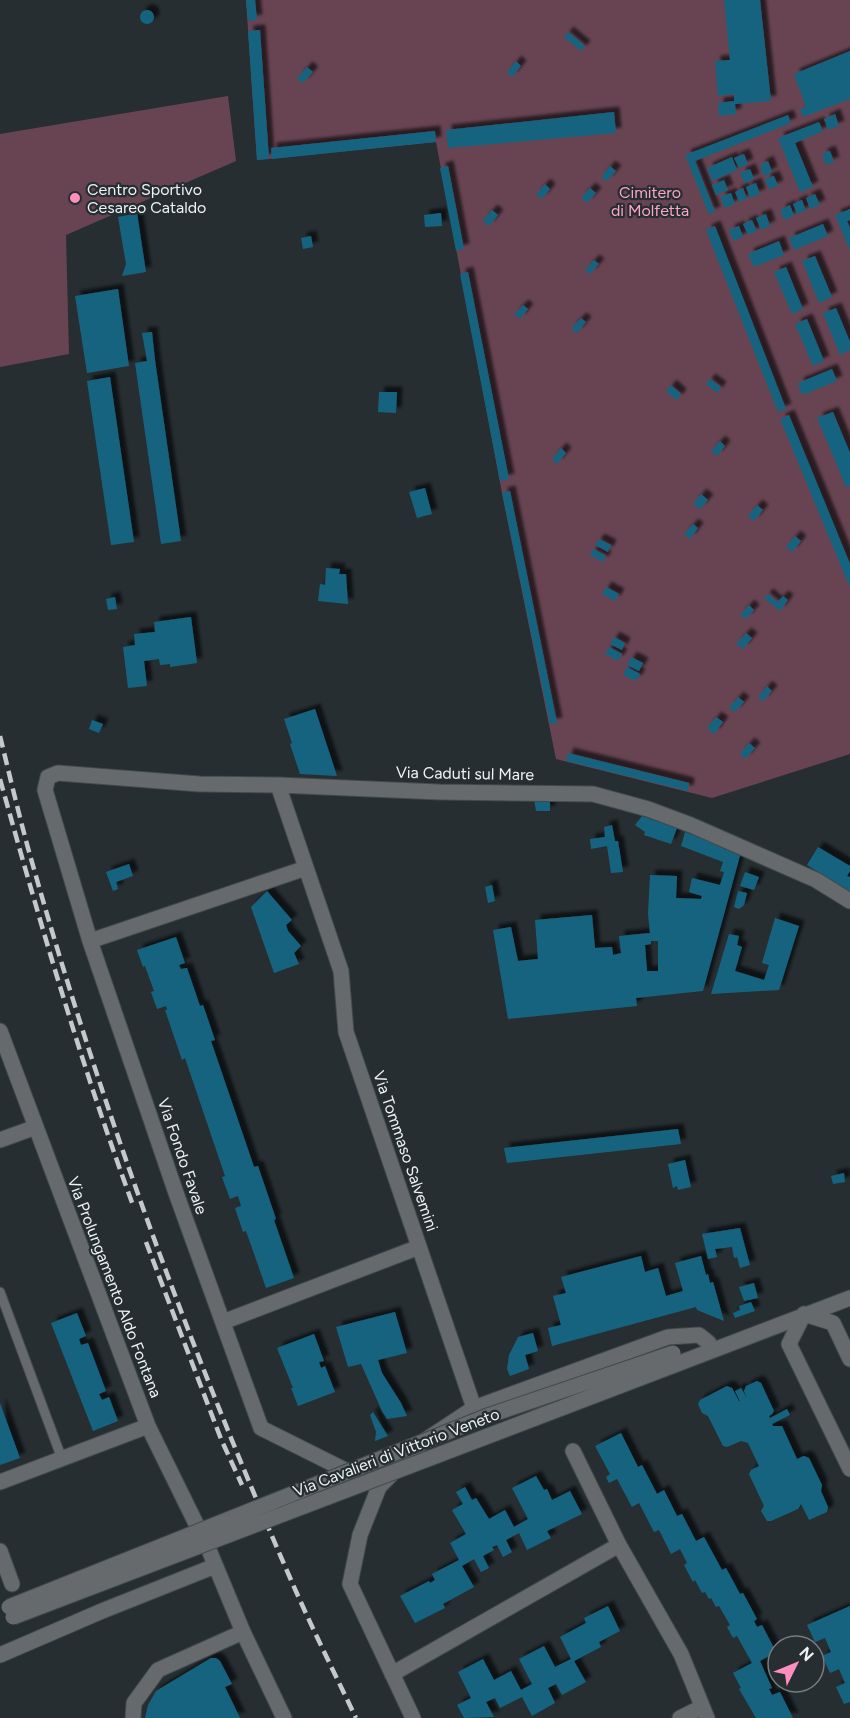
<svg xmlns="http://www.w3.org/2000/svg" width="850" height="1718" viewBox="0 0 850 1718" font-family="Figtree,sans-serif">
<defs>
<filter id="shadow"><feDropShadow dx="5.5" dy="-5.5" stdDeviation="1.5" flood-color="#0009"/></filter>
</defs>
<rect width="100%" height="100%" fill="#262e32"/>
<path fill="#684452" d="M246 0H850V754L712 798 556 759 502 493 436 142 257 160Z
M228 96 236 161 66 235 69 354 0 367V134Z"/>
<path fill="#176480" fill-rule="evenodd" filter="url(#shadow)" d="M246 0H255L257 20 248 21Z
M724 0H760L771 101 735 104 736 114 719 116 718 103 734 101V94L718 96 715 61 730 60Z
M140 17a7 7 0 1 1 14 0a7 7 0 1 1-14 0Z
M260 30 269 159 257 160 248 31Z
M568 32 585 46 581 51 564 37Z
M850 51V99L803 117 800 109 806 107 794 74Z
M516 61 521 66 512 77 507 72Z
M307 67 313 72 303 83 297 78Z
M614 112 616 133 448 148 446 130Z
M835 114 839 126 828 130 824 119Z
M788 115 791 123 695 161 715 212 709 214 685 155Z
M819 122 823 131 795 143 813 187 800 192 778 138Z
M435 131 436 142 272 159 271 148Z
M830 151 834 162 826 165 822 154Z
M744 154 748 164 739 168 734 158Z
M732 157 737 170 712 181 707 168Z
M768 161 772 172 764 176 760 165Z
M448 166 464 249 456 251 440 168Z
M610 166 616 171 607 181 601 177Z
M750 169 754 179 744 183 740 173Z
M774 176 778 186 769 189 765 179Z
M724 180 728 190 716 195 712 185Z
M756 183 760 194 750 198 746 187Z
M545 184 550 189 542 199 536 194Z
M590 188 596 193 587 203 581 198Z
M743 188 747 199 739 202 735 192Z
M731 193 735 204 725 208 720 197Z
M815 194 820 205 810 209 806 198Z
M802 200 806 211 797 214 793 204Z
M790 205 794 216 784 220 780 210Z
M850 209V220L847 221 850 228V251L835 215Z
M492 210 498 215 489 226 483 220Z
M137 213 146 272 122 276 126 264 118 217Z
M441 213 442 226 425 227 424 215Z
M766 214 770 226 761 230 756 218Z
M752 220 757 231 748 235 743 224Z
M823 224 828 236 794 250 789 238Z
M715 226 786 409 778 412 706 230Z
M739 226 743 237 733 241 729 230Z
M311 236 313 247 303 249 301 238Z
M779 241 784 255 754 267 748 254Z
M815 256 832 297 819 303 802 261Z
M594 260 599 264 590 274 585 270Z
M786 267 803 309 792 314 774 272Z
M468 272 509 479 500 481 460 274Z
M118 289 129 366 87 373 75 296Z
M523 305 528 309 520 319 514 314Z
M836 308 850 342V350L840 355 823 313Z
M581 318 586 322 577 333 571 328Z
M807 319 824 361 813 366 795 324Z
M152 332 155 360 181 541 161 544 135 363 147 361 142 333Z
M832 369 837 381 802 395 798 383Z
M110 377 134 542 111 545 87 381Z
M710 379 721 387 717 393 706 384Z
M671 385 681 394 677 400 666 392Z
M379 392H397L396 413 378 412Z
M833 412 850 453V486L846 487 817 418Z
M789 415 850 564V588L780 419Z
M720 441 725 446 717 456 711 451Z
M561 448 566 453 557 464 552 459Z
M425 488 432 514 417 518 409 492Z
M510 491 557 723 550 724 502 493Z
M701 494 708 500 700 509 693 504Z
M757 505 763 510 754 521 748 516Z
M693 524 698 528 690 539 684 534Z
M795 536 801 541 792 552 786 547Z
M599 539 611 545 608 552 595 545Z
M593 549 606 556 603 562 590 555Z
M326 568 340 569 339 574H346L348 604 318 601 320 584 325 585Z
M606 587 619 594 615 601 602 594Z
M768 594 777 602 783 596 788 600 780 611 764 598Z
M115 597 117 609 108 610 106 599Z
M749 605 754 610 746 619 740 615Z
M191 617 197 663 170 667V664L160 665 159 659 144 661 147 686 128 688 123 647 135 645 134 634 155 632 154 622Z
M746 633 752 638 743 649 736 644Z
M614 637 625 643 622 650 610 644Z
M609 647 622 654 618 661 605 654Z
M631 657 643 663 639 671 627 665Z
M627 667 640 674 636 681 623 675Z
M767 686 772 691 763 701 758 697Z
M738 697 744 702 735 712 729 708Z
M315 709 337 776 300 774 290 744 292 743 284 719Z
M716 717 723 722 714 734 707 728Z
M92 720 103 724 99 733 89 729Z
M749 743 755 748 745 759 740 754Z
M568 753 689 783 688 791 566 761Z
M534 799H550V811H536Z
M642 816 677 828 671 844 644 835 645 832 635 825Z
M612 825 615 841H618L623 872 611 873 607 846 591 849 590 839 605 837 604 827Z
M685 832 741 852 703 991 636 998 637 1006 508 1019 493 930 511 927 518 961 538 959 535 920 592 915 595 948 612 947 613 955 621 953 619 936 650 933 648 914 650 875 677 876 676 898 701 899 702 896 689 892 692 878 720 885 724 872 720 871 723 862 681 846ZM651 941H658V971H647L645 945 651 944Z
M818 847 850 866V871L847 876 850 877V892L807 865Z
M129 864 133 876 116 882 118 889 113 891 106 872Z
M745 872 759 877 754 890 740 886Z
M492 885 495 901 488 903 485 887Z
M267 891 292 920 286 925 288 931 301 946 294 953 299 964 274 973 251 907Z
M738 891 747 893 744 905 739 909 734 907Z
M775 918 799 926 779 990 711 994 729 934 739 936 737 945 742 947 735 971 764 980 769 965 762 963Z
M176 937 185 963 179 965 181 969 187 968 200 1006 203 1005 215 1040 211 1041 254 1167 258 1166 276 1219 274 1220 294 1278 266 1288 246 1231 243 1232 235 1208 241 1206 238 1196 230 1199 222 1177 225 1176 185 1058 182 1060 165 1010H167L166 1006 157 1009 151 992 154 991 145 966 143 967 137 950Z
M678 1129 681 1144 507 1163 504 1148Z
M685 1160 691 1187 678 1190 677 1186 673 1188 668 1164Z
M844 1173 845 1182 833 1184 831 1176Z
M740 1228 750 1265 740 1268 737 1257 734 1258 732 1247 715 1249 717 1257 708 1259 702 1234Z
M641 1256 645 1272 658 1268 666 1296 683 1291 675 1263 701 1256 706 1275 708 1274 710 1283 713 1282 724 1321 697 1310 696 1307 552 1346 548 1328 561 1325 553 1296 566 1293 561 1277Z
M754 1283 758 1298 744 1301 739 1287Z
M751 1302 755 1311 735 1318 733 1313 740 1310 739 1306Z
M395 1312 407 1353 378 1360 382 1373 401 1403 407 1416 387 1419 382 1411 361 1364 348 1367 336 1327Z
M77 1313 86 1336 79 1339 81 1345 88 1343 106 1391 99 1394 102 1400 109 1397 118 1421 93 1431 51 1323Z
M533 1333 538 1351 525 1355 529 1369 510 1376 507 1369 509 1355 518 1337Z
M314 1334 324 1361 319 1362 321 1368 325 1366 335 1392 298 1406 291 1388H293L277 1348Z
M757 1381 761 1383 774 1411 772 1414 769 1416 770 1418 787 1409 790 1415 772 1424 773 1426H782L797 1459 804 1456 809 1458 822 1485 821 1491 828 1507 827 1512 809 1520 801 1504 798 1509 771 1521H767L761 1511 764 1506 749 1474 751 1470 759 1466 748 1443 741 1441 727 1447 723 1446 708 1416 702 1413 698 1404 700 1400 727 1386 732 1388 739 1401H740L735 1391 741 1388 747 1398 744 1391 746 1386Z
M0 1403 20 1458 0 1465Z
M373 1412 388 1436 375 1441 376 1432 370 1415Z
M621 1433 638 1467 642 1465 657 1494 664 1490 677 1516 682 1514 696 1541 704 1537 722 1570 726 1568 740 1594 743 1593 757 1619 754 1621 757 1627 762 1625 776 1652 760 1661 772 1688 769 1689 772 1695 780 1692 793 1718H756L739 1689 741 1688 733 1673 752 1663 737 1636 733 1638 727 1627 730 1625 719 1606 716 1607 711 1598 709 1599 705 1592 702 1593 695 1580 693 1582 684 1565 687 1563 680 1549 671 1554 659 1530 654 1532 639 1503 632 1507 617 1479 609 1483 606 1477 610 1474 595 1446Z
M536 1476 544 1490 547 1489 552 1500 570 1491 582 1514 547 1531 551 1538 527 1550 519 1533 506 1540 512 1552 503 1557 497 1545 492 1547 494 1550 483 1556 489 1568 481 1572 474 1559 462 1566 474 1587 443 1604 445 1608 415 1623 400 1596 429 1581 430 1583 435 1580 432 1574 459 1560 450 1543 466 1534 452 1510 463 1504 456 1492 465 1487 472 1500 476 1498 489 1519 505 1510 514 1527 528 1519 512 1488Z
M608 1606 620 1631 599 1642 601 1647 574 1661 586 1682 562 1695 556 1684 548 1688 555 1703 532 1716 522 1697 500 1708 495 1698 486 1702 494 1717 464 1718 457 1705 471 1698 458 1672 483 1659 494 1680 511 1671 521 1690 532 1684 519 1659 544 1646 555 1667 571 1659 560 1637 586 1623 584 1618Z
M850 1606V1702L844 1704 836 1687 845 1683 839 1669 830 1673 822 1656 831 1652 825 1638 815 1642 807 1625Z
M211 1658H216L220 1661 232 1684 225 1687 240 1718H145L148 1705 156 1691Z"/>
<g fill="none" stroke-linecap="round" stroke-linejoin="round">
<defs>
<path id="lane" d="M0 1292 62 1459"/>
<path id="street" d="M278 785 341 971 346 1032 474 1408 424 1441 379 1487 360 1535 350 1584 413 1718
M90 941 306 868
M0 1031 148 1426 209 1550 243 1632 284 1718
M0 1140 36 1127
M804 1314 789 1344 850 1469
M804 1314 833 1323 850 1359
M223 1322 419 1247
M677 1364 850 1298
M474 1408 668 1337 699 1335 709 1343
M573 1451 619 1545
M0 1482 148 1426
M379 1487 261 1428 176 1193 90 941 45 790 48 777 58 773 199 784 278 785 439 792 593 794 648 809 691 825 816 880 850 901
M0 1551 12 1584
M0 1655 102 1611 215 1566
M392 1674 619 1545 681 1654 707 1718
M133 1718 134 1703 158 1670 243 1632
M680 1718 702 1707"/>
</defs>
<use href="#lane" stroke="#42494d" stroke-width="11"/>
<use href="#street" stroke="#42494d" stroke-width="17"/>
<use href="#lane" stroke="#666a6c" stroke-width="9"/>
<use href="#street" stroke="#666a6c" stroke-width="15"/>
<path stroke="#c3c9cc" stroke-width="4.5" stroke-dasharray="12 6" stroke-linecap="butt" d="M0 736C9 773 18 811 28 848 98 1098 187 1342 291 1580 311 1626 334 1672 356 1718
M0 779C40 923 82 1067 134 1208
M146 1242 221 1439 242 1485"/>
<defs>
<path id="street-bridge" d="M9 1607 490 1415 673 1353
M13 1617 677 1364"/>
</defs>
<use href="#street-bridge" stroke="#42494d" stroke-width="17" stroke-linecap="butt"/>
<use href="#street-bridge" stroke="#666a6c" stroke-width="15"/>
</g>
<circle fill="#fe8ebc" stroke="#262e32" stroke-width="2" cx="75" cy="198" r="6"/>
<g text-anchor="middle" stroke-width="4.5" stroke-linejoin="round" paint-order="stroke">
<g font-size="16" fill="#edf2f5" stroke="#262e32" text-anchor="start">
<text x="87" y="195">Centro Sportivo<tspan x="87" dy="18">Cesareo Cataldo</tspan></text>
</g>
<g font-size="16" fill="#fea4c7" stroke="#262e32">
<text x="650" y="198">Cimitero<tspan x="650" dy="18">di Molfetta</tspan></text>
</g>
<g font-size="16" fill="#edf2f5" stroke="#262e32">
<text transform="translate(465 773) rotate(1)" y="6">Via Caduti sul Mare</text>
<text transform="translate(406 1151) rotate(71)" y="6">Via Tommaso Salvemini</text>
<text transform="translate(183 1156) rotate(71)" y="6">Via Fondo Favale</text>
<text transform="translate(115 1287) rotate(69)" y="6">Via Prolungamento Aldo Fontana</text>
<text transform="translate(396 1452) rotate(-21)" y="6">Via Cavalieri di Vittorio Veneto</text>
</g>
</g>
<g transform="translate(796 1664) rotate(47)"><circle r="28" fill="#262e32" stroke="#767c80" stroke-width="1.5"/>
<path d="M0-4.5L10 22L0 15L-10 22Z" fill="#fe8ebc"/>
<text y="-9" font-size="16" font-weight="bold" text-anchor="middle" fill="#edf2f5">N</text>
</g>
</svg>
